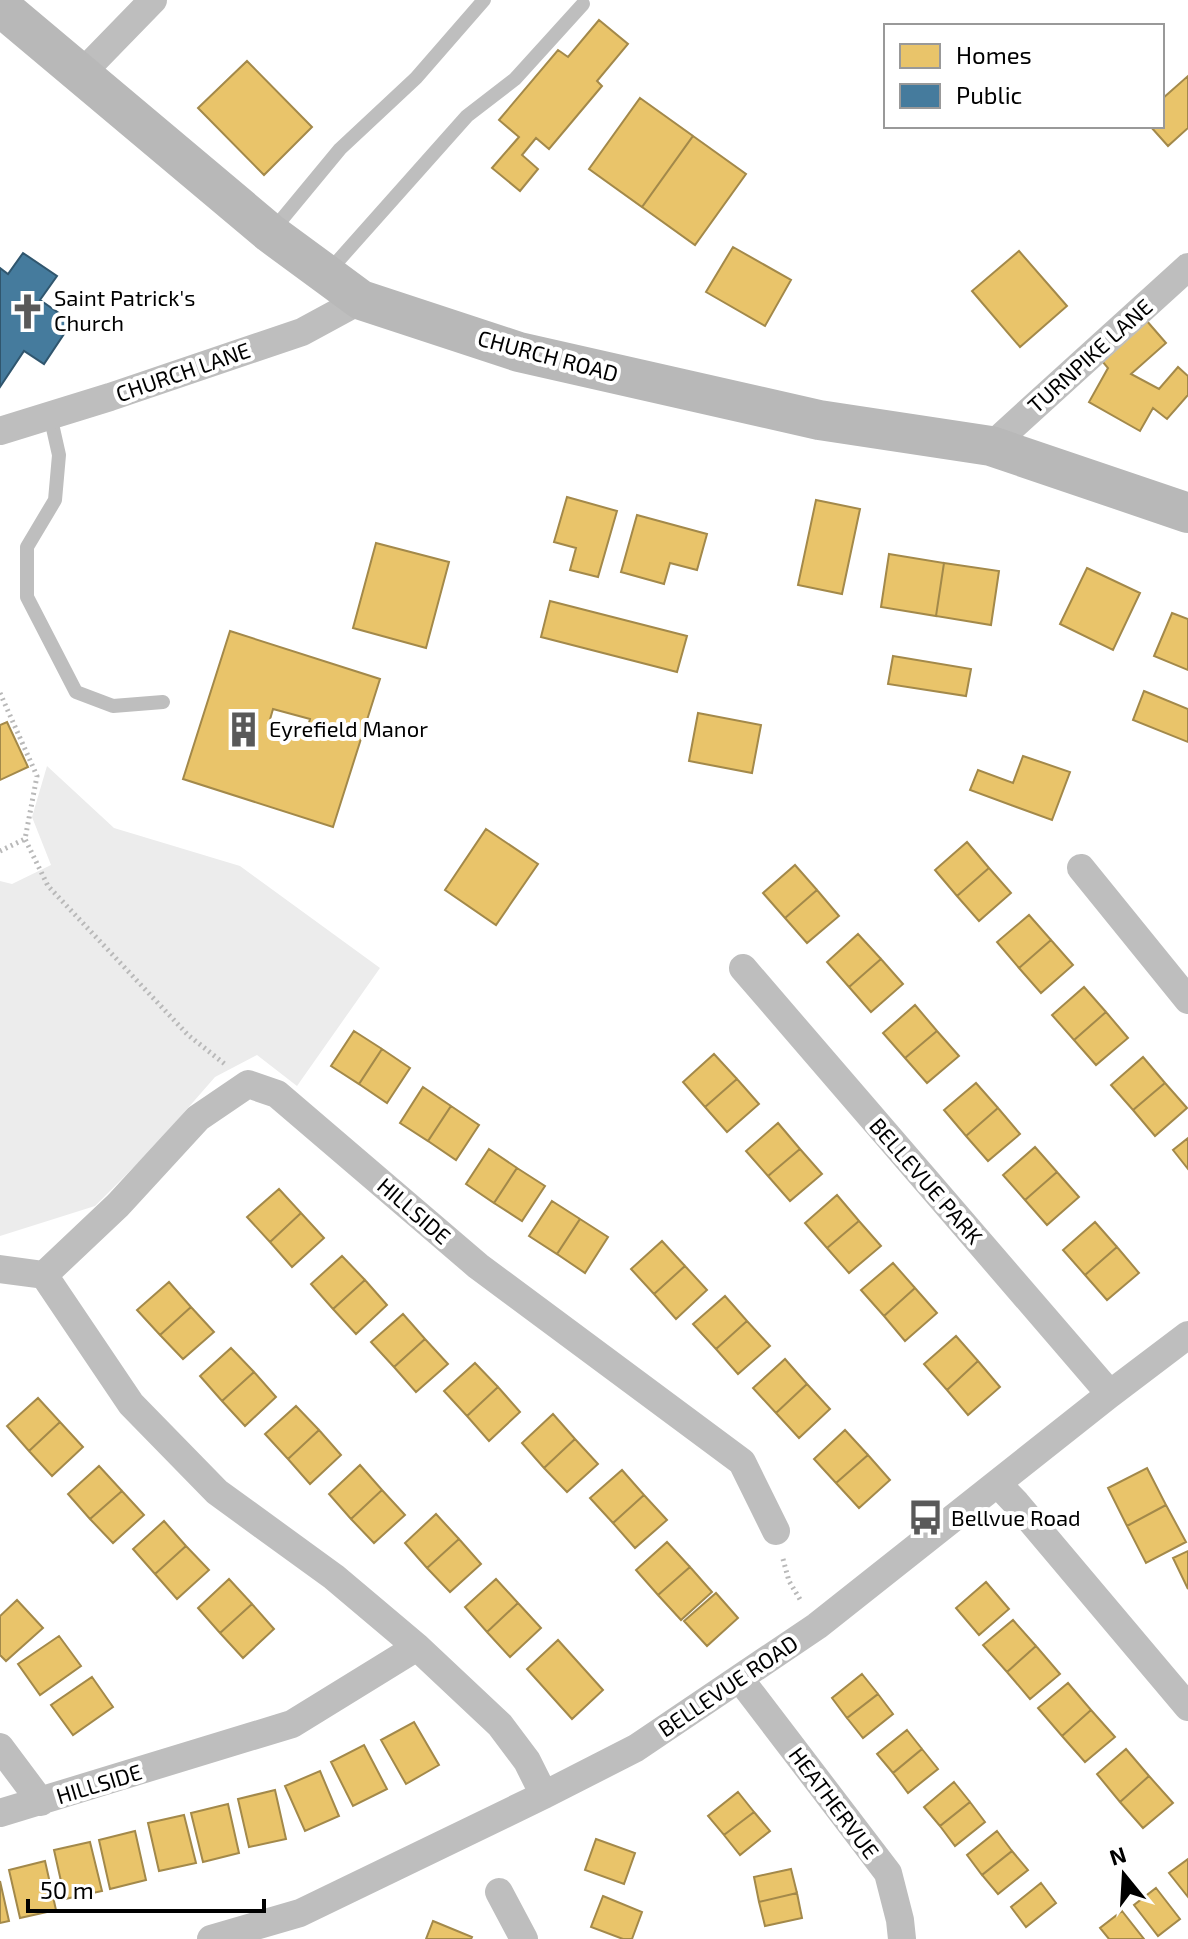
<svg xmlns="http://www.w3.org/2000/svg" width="1188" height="1939" viewBox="0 0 1188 1939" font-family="'Exo 2',sans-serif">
<rect width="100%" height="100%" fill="#fff"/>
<path fill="#ececec" d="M47 766 114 828 240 866 380 968 297 1086 257 1055 215 1077 153 1148 95 1206 0 1236V881L12 884 51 865 32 817Z"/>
<path fill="#e9c46a" stroke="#a3894a" stroke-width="2" fill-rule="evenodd" d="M599 20 628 44 597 81 602 86 549 149 536 138 522 155 538 169 520 191 492 168 519 137 499 120 558 50 568 57Z
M247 61 312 127 264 175 198 108Z
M1188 76V128L1168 146 1150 126H1162V99Z
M640 98 693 136 642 207 589 169Z
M693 136 746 174 695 245 642 207Z
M733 247 791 280 765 326 706 292Z
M1019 251 1067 306 1020 347 972 291Z
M1146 320 1166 343 1131 374 1159 389 1178 367 1188 376V395L1167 419 1153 408 1140 431 1089 402 1108 368 1102 361Z
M567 497 617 511 598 577 570 570 576 548 554 542Z
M816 500 860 509 842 594 798 585Z
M637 515 707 534 697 570 670 563 664 584 621 572Z
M376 543 449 562 426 648 353 628Z
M889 554 944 563 936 616 881 607Z
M944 563 999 571 991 625 936 616Z
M1087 568 1140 593 1113 650 1060 624Z
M550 601 687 636 677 672 541 637Z
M1172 613 1188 619V670L1154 656Z
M230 631 380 679 333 827 183 779ZM273 709 310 719 306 734 269 723Z
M893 656 971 669 966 696 888 684Z
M1144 691 1188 709V742L1133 720Z
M698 713 761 725 752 773 689 761Z
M7 722 28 767 0 780V725Z
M1023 756 1070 772 1052 820 970 790 978 770 1013 783Z
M486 829 538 864 496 925 445 890Z
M967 842 989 868 957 896 935 870Z
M795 865 817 890 785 918 763 893Z
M989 868 1011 893 979 921 957 896Z
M817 890 839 916 807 943 785 918Z
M1029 915 1051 940 1019 968 997 942Z
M858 934 881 959 849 987 827 962Z
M1051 940 1073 965 1041 993 1019 968Z
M881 959 903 984 871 1012 849 987Z
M1084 987 1106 1012 1074 1040 1052 1015Z
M915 1005 937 1031 905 1058 883 1033Z
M1106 1012 1128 1038 1096 1065 1074 1040Z
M354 1031 382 1049 359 1084 331 1066Z
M937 1031 959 1056 927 1083 905 1058Z
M382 1049 410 1068 387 1103 359 1084Z
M714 1054 737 1079 705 1107 683 1082Z
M1143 1057 1165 1083 1133 1110 1111 1085Z
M737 1079 759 1104 727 1132 705 1107Z
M976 1083 998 1108 966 1136 944 1110Z
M1165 1083 1187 1108 1155 1136 1133 1110Z
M423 1087 451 1106 428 1141 400 1123Z
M451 1106 479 1125 456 1160 428 1141Z
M998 1108 1020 1134 988 1161 966 1136Z
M778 1123 800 1149 768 1176 746 1151Z
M1188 1138V1169L1173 1150Z
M1035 1147 1057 1172 1025 1200 1003 1175Z
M489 1149 517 1168 494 1203 466 1184Z
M800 1149 822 1174 790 1201 768 1176Z
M517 1168 545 1186 522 1221 494 1203Z
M1057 1172 1079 1197 1047 1225 1025 1200Z
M279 1189 301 1213 270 1242 247 1217Z
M837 1195 859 1221 827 1248 805 1223Z
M552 1201 580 1219 557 1254 529 1236Z
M301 1213 324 1238 292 1267 270 1242Z
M580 1219 608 1237 585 1273 557 1254Z
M859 1221 881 1246 849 1273 827 1248Z
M1095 1222 1117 1247 1085 1275 1063 1250Z
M662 1241 685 1266 654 1294 631 1269Z
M1117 1247 1139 1273 1107 1300 1085 1275Z
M342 1256 365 1280 333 1309 311 1284Z
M893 1263 915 1288 884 1316 861 1290Z
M685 1266 707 1290 676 1319 654 1294Z
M365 1280 387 1305 356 1334 333 1309Z
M169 1282 191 1307 160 1335 137 1310Z
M915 1288 937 1313 905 1341 884 1316Z
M725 1296 747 1321 716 1349 693 1324Z
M191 1307 214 1332 183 1359 160 1335Z
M403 1314 425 1339 394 1367 371 1342Z
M747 1321 770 1346 738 1374 716 1349Z
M956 1336 978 1361 947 1390 924 1364Z
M425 1339 448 1364 416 1392 394 1367Z
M231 1348 254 1372 222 1401 200 1376Z
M785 1359 807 1384 776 1413 753 1388Z
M978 1361 1000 1387 968 1415 947 1390Z
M475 1363 498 1387 467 1416 444 1391Z
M254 1372 276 1397 245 1426 222 1401Z
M807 1384 830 1409 799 1438 776 1413Z
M498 1387 520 1412 489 1441 467 1416Z
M38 1398 60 1422 29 1451 7 1426Z
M296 1406 319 1430 288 1459 265 1434Z
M553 1414 575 1439 544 1468 522 1443Z
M60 1422 83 1447 52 1476 29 1451Z
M319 1430 341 1455 310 1484 288 1459Z
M845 1430 868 1455 836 1483 814 1459Z
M575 1439 598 1464 567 1492 544 1468Z
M868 1455 890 1480 859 1508 836 1483Z
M360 1465 382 1490 351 1519 329 1494Z
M99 1466 122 1491 90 1519 68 1494Z
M1147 1468 1166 1505 1127 1526 1108 1488Z
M622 1470 644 1495 613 1523 590 1498Z
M382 1490 405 1515 374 1543 351 1519Z
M122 1491 144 1515 113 1543 90 1519Z
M644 1495 667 1520 635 1548 613 1523Z
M1166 1505 1186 1542 1146 1563 1127 1526Z
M436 1514 459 1539 427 1568 405 1543Z
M164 1521 186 1546 155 1574 133 1549Z
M459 1539 481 1564 450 1592 427 1568Z
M667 1542 690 1567 658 1595 636 1570Z
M186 1546 209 1570 177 1599 155 1574Z
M1188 1551V1589L1173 1558Z
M690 1567 712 1592 681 1620 658 1595Z
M229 1579 252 1604 220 1633 198 1608Z
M496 1579 518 1603 487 1632 465 1607Z
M986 1582 1009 1609 979 1635 956 1608Z
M716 1593 738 1618 707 1646 684 1621Z
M17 1600 43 1628 6 1661 0 1655V1616Z
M518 1603 541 1628 510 1657 487 1632Z
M252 1604 274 1629 243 1658 220 1633Z
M1013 1620 1036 1646 1007 1672 983 1645Z
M59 1636 81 1666 40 1695 18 1664Z
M558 1640 603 1690 572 1719 527 1669Z
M1036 1646 1060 1674 1030 1699 1007 1672Z
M862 1674 878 1694 847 1718 832 1698Z
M92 1677 113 1707 73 1735 51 1705Z
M1068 1683 1091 1710 1062 1736 1038 1708Z
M878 1694 893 1714 863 1738 847 1718Z
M1091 1710 1115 1737 1085 1762 1062 1736Z
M414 1722 439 1765 406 1784 381 1740Z
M907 1730 922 1749 893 1773 877 1754Z
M364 1745 387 1789 353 1806 331 1762Z
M922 1749 938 1769 908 1793 893 1773Z
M1126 1749 1149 1776 1120 1802 1097 1774Z
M320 1771 339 1816 305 1831 285 1786Z
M1149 1776 1173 1803 1143 1828 1120 1802Z
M954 1782 970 1802 940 1826 924 1807Z
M275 1790 286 1839 249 1847 238 1799Z
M738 1792 754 1812 724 1835 708 1816Z
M970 1802 985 1822 955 1846 940 1826Z
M228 1804 239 1853 203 1862 191 1813Z
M754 1812 770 1831 740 1855 724 1835Z
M184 1815 196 1863 159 1871 148 1823Z
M135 1831 146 1880 110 1889 99 1840Z
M997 1831 1012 1851 982 1875 967 1855Z
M596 1839 635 1853 624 1884 585 1870Z
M90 1842 102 1891 65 1899 54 1850Z
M1012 1851 1028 1870 998 1894 982 1875Z
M1188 1859V1897L1169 1873Z
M45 1861 56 1910 20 1918 9 1870Z
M791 1869 797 1893 759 1902 754 1877Z
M0 1881 9 1921 0 1923Z
M1041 1883 1056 1903 1026 1927 1011 1907Z
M1156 1888 1180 1919 1158 1936 1134 1905Z
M797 1893 802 1918 765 1926 759 1902Z
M603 1896 642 1912 632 1939H623L591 1927Z
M1122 1911 1144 1939H1109L1100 1928Z
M433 1921 472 1937 471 1939H426Z"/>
<path fill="#457b9d" stroke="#30566e" stroke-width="2" d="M23 253 57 276 40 300 72 322 44 364 24 351 0 387V268L8 274Z"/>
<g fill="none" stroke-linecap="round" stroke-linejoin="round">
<path stroke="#b9b9b9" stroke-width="5" stroke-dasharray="2 4" stroke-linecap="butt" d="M0 693 37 776 25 839 48 886 188 1035 226 1065
M0 851 25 839
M783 1559 789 1581 801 1601"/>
<path stroke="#bebebe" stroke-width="14" d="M273 230 340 149 416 78 484 0
M329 271 467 116 515 79 583 4
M50 415 59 455 55 500 27 547V597L76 692 113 706 163 702"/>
<path stroke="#bebebe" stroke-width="28" d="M81 74 153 0
M0 431 110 397 302 332 361 300
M991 446 1188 267
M1081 868 1188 1000
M743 968 1110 1394
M0 1269 44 1275 131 1404 217 1492 334 1577 417 1647 500 1725 527 1761 544 1795
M44 1275 118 1205 198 1118 248 1084 277 1094 478 1266 742 1462 776 1531
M998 1484 1016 1503 1188 1707
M740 1679 888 1873 900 1920 902 1939
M0 1747 41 1802
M0 1813 292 1724 417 1647
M499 1892 524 1939
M211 1939 300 1913 544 1795 636 1748 817 1626 1110 1394 1188 1335"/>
<path stroke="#b8b8b8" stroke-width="40" d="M0 6 270 233 361 300 519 352 819 420 991 446 1188 513"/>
</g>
<defs>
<symbol id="church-bare" viewBox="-9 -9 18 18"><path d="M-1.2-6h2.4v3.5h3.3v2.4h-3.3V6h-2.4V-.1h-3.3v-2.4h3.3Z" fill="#595959" stroke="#fff" stroke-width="2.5" paint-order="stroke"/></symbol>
<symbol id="building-bare" viewBox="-9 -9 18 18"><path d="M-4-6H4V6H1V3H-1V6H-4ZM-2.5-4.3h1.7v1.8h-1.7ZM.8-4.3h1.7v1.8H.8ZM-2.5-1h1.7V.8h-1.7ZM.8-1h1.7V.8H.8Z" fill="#595959" stroke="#fff" stroke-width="2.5" paint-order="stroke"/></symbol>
<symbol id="bus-bare" viewBox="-9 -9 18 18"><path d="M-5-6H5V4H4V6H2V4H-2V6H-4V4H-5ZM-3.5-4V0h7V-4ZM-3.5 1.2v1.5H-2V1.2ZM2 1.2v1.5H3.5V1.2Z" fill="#595959" stroke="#fff" stroke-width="2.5" paint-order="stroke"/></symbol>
</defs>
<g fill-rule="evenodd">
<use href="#church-bare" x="2" y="286" width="51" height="51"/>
<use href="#building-bare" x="218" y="704" width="51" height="51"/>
<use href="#bus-bare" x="900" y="1492" width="51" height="51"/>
</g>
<g text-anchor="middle" stroke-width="8" stroke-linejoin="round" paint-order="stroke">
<g font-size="22" fill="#000" stroke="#fff" text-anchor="start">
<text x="54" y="306">Saint Patrick's<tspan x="54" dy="25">Church</tspan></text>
<text x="269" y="737">Eyrefield Manor</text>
<text x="951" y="1526">Bellvue Road</text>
</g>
<g font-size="22" fill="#000" stroke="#fff">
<text transform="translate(548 356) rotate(15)" y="8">CHURCH ROAD</text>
<text transform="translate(1090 356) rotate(-42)" y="8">TURNPIKE LANE</text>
<text transform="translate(183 372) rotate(-19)" y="8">CHURCH LANE</text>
<text transform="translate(926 1181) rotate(49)" y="8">BELLEVUE PARK</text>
<text transform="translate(414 1211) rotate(41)" y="8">HILLSIDE</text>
<text transform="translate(728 1686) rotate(-34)" y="8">BELLEVUE ROAD</text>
<text transform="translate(99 1784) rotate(-17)" y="8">HILLSIDE</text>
<text transform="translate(834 1803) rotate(53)" y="8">HEATHERVUE</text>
</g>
</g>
<rect x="884" y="24" width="280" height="104" fill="#ffffff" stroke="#999999" stroke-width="2"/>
<rect x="900" y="44" width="40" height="24" fill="#e9c46a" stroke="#999999" stroke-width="2"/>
<text x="956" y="64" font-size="24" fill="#000000">Homes</text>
<rect x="900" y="84" width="40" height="24" fill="#457b9d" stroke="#999999" stroke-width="2"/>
<text x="956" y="104" font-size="24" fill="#000000">Public</text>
<g transform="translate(1124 1875) rotate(342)" stroke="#ffffff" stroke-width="6" paint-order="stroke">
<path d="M0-6L14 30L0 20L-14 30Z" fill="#000000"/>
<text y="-12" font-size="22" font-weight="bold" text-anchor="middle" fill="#000000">N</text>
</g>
<path d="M28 1899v12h236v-12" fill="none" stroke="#000000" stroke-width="4"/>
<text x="40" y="1899" font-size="24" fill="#000000" stroke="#ffffff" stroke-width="6" paint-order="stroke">50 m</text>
</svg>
